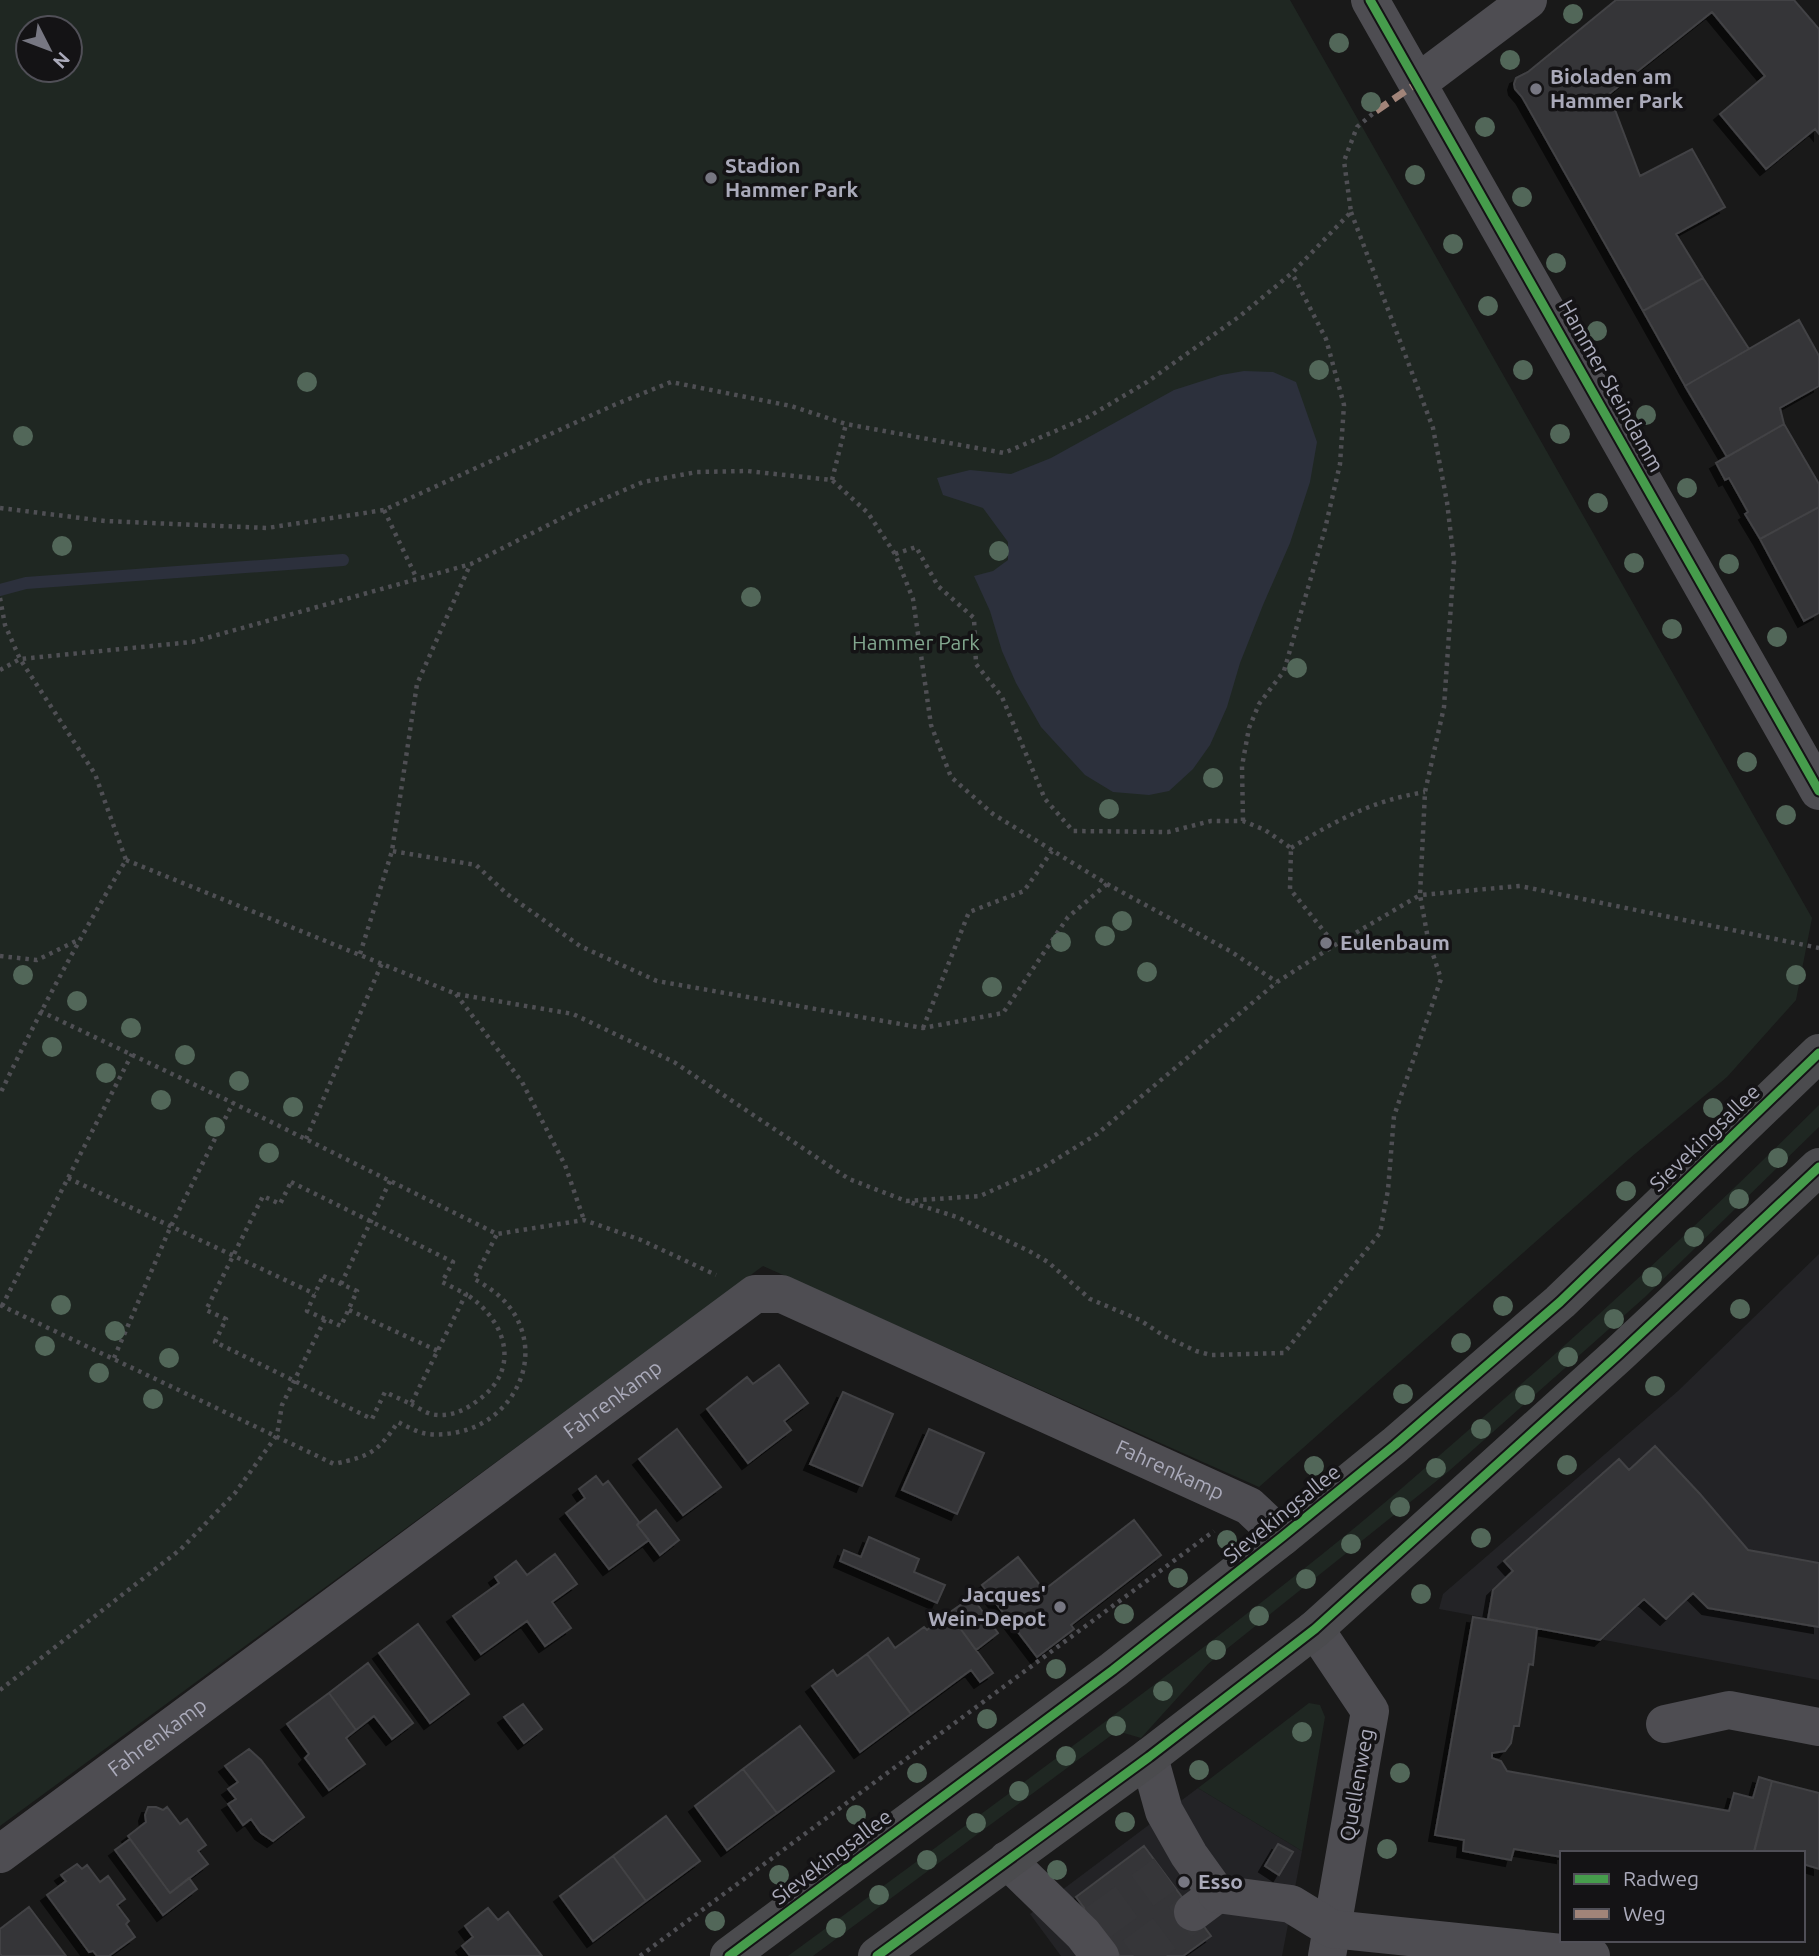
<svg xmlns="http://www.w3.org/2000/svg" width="1819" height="1956" viewBox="0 0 1819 1956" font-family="Ubuntu,sans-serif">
<defs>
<filter id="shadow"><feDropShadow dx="-6" dy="6" stdDeviation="0" flood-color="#0009"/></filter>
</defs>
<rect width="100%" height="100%" fill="#191919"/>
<path fill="#232326" d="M1819 1254V1680L1439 1609 1443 1594 1678 1391Z
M1198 1788 1302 1851 1282 1956H1061L1030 1914Z"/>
<path fill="#1f2722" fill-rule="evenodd" d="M0 0H1290L1812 918 1796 1000 1727 1077 1630 1158 1259 1487 763 1266 0 1826ZM28 28H70V70H28Z
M1819 1105V1127L1645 1297 1449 1471 1208 1664 1141 1738 1117 1731 813 1956H788C967 1824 1147 1694 1320 1556 1394 1497 1464 1434 1535 1372 1632 1285 1727 1197 1819 1105Z
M1309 1703 1320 1705 1325 1717 1302 1851 1198 1788Z"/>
<path fill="#2c303c" d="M1244 371 1273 372 1296 382 1317 442 1310 482 1290 543 1263 605 1240 663 1227 707 1210 745 1193 769 1169 791 1149 795 1113 792 1085 775 1041 727 1016 683 1002 651 990 611 974 576 993 571 1008 560V542L983 508 943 495 937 478 970 470 1011 474 1051 458 1174 390 1221 375Z"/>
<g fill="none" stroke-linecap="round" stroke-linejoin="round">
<path stroke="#2c303c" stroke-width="12" d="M0 590 26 583 343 560"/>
</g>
<path fill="#353537" stroke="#424245" stroke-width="2" filter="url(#shadow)" d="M1616 0H1794L1819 29V134L1815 129 1766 169 1720 114 1765 76 1712 12 1609 94 1640 176 1692 149 1725 207 1676 234 1703 278 1643 311 1522 97 1515 89 1514 84 1516 78 1528 72Z
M1703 278 1749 349 1685 386 1643 311Z
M1799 320 1819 356V386L1780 408 1784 424 1727 457 1685 386Z
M1784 424 1819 484V507L1760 539 1745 514 1748 512 1729 478 1725 480 1716 463Z
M1819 507V613L1804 621 1760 539Z
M779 1365 808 1403 784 1421 791 1430 748 1463 707 1409 747 1377 753 1384Z
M843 1392 893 1414 862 1486 810 1464Z
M677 1429 721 1487 683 1515 639 1459Z
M929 1429 984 1453 957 1514 902 1490Z
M1655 1446 1700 1494 1748 1550 1819 1563V1627L1708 1608 1693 1593 1666 1619 1644 1599 1600 1640 1488 1619 1493 1590 1513 1571 1504 1561 1619 1459 1629 1470Z
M596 1476 603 1485 608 1481 639 1522 637 1525 649 1540 609 1569 566 1513 585 1498 579 1489Z
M656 1510 679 1540 660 1555 637 1525Z
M1134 1520 1161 1555 1071 1625 1074 1629 1037 1657 982 1585 1018 1557 1044 1590Z
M869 1537 919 1559 914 1572 945 1585 937 1603 840 1561 844 1550 861 1557Z
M555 1554 577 1584 552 1602 571 1628 545 1646 527 1621 481 1654 453 1616 499 1583 495 1577 516 1561 527 1575Z
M972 1597 998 1633 976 1650 949 1613Z
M949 1613 993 1673 980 1682 971 1670 911 1714 867 1654 888 1638 895 1648 924 1627 927 1630Z
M1473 1617 1537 1628 1533 1665 1529 1664 1519 1726H1514L1511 1743 1505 1751 1492 1753V1758L1501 1761 1507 1771 1729 1811 1734 1793 1753 1798 1759 1777 1772 1781 1754 1853H1562V1857L1514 1849 1511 1860 1463 1851 1464 1840 1435 1835Z
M418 1624 469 1694 430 1723 379 1653Z
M867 1654 911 1714 860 1752 812 1686 833 1670 837 1676Z
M368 1663 413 1723 392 1739 374 1716 356 1730 329 1693Z
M329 1693 356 1730 346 1738 365 1764 329 1790 305 1758 309 1754 287 1724Z
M523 1704 542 1729 524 1743 504 1717Z
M800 1726 834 1771 777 1813 743 1769Z
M249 1749 261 1760 304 1817 273 1841 261 1833 251 1819 243 1825 228 1804 236 1799 228 1789 238 1782 225 1766Z
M743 1769 777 1813 727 1850 695 1806Z
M1772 1781 1819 1793V1869L1803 1864V1853L1754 1851Z
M148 1807H156L163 1810 167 1807 180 1824 187 1819 206 1845 198 1851 208 1864 170 1893 128 1836 146 1822 145 1815Z
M666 1816 700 1861 646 1901 613 1856Z
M130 1839 170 1893 189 1878 197 1889 163 1915 115 1850Z
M1278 1844 1293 1852 1279 1875 1265 1866Z
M1144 1846 1211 1936 1183 1956H1120L1076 1897Z
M613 1856 646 1901 593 1941 560 1896Z
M77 1864 82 1869 87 1865 100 1882 108 1876 125 1899 117 1905 129 1921 126 1924 135 1937 109 1956H97L93 1951 89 1952 47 1895 66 1881 61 1875Z
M29 1907 66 1956H2L0 1954V1929Z
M488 1908 498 1920 508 1912 542 1956H470L462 1946 473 1937 465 1926Z"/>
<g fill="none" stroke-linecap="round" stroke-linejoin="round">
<path stroke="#363639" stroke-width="38" stroke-dasharray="38 19" stroke-linecap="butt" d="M1096 1924 1165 1874
M1134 1956 1193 1912"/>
<path stroke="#4f4f54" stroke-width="4.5" stroke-dasharray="3.5 5" stroke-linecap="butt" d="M1351 212 1433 428 1447 502 1454 561 1444 707 1425 792 1420 895 1520 886 1819 948
M832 480 846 424
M0 508 105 521 267 528 384 510 614 405 671 382 791 406 846 424 1004 453 1088 417 1147 382 1240 316 1292 273 1351 212 1344 161 1357 127 1376 111
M384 510 417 579
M895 554 916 547 938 586 974 618 976 664 1002 697 1045 799 1073 831 1168 832 1211 821H1243L1265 830 1291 848 1290 889 1335 945
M0 598 5 625 20 659 95 774 126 860C80 937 39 1013 0 1094
M0 670 20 659 192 642 471 564 576 511 643 482 697 472 747 471 832 480 868 513 895 554 913 599 931 725 951 777 993 814 1107 884 1068 917 1003 1013 923 1028 657 981 580 946 507 894 476 865 392 851
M1243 821 1242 766 1249 728 1259 704 1284 671 1325 529 1340 464 1344 405 1326 339 1292 273
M1291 848C1337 820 1371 801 1425 792
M126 860 456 994 573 1014 674 1062 849 1179 906 1201 980 1196 1044 1167 1097 1134 1277 982 1335 945 1420 895 1428 939 1441 979 1394 1116 1388 1190 1380 1233 1284 1353 1211 1355 1196 1351 1164 1336 1140 1320 1090 1299 1048 1262 1029 1251 957 1217 906 1201
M1107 884 1230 951 1277 982
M360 954 392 851 417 684 470 565
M0 956 37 960 78 940
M456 994 522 1082 565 1165 584 1220
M40 1011 233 1103 497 1234 584 1220 641 1240 716 1275
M923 1028 969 912 1024 891 1052 851
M306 1139 382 963
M68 1178 315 1294
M291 1182 453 1262 442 1282 466 1294 411 1404 385 1392 372 1419 215 1342 226 1319 206 1310 263 1196 280 1204Z
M323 1276 357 1291 341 1326 307 1311Z
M341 1284 390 1181
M0 1305 334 1464C370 1456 377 1453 398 1422 406 1426 415 1431 423 1433 436 1436 453 1434 466 1430 507 1418 537 1372 521 1328 513 1305 495 1290 474 1279L497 1234
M2 1306 132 1054
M349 1310 438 1351
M114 1358 170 1228 233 1103
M411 1404C417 1407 424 1412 431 1414 448 1418 464 1411 477 1401 522 1370 507 1321 466 1294
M0 1690 181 1549 235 1493 277 1435 282 1405 325 1319
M640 1956 1214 1531"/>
<g stroke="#4e4d52" stroke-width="38">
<path d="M1370 0 1819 791"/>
<path d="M1419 82 1528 0"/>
<path d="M1315 1629 1370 1711 1327 1956"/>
<path d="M1665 1724 1729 1710 1819 1727"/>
<path d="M1149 1757 1164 1811 1189 1855 1217 1894 1193 1912"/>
<path id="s1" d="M0 1854 755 1294H782L1249 1506 1282 1537"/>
<path d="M1007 1860 1083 1934 1100 1956"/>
<path d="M1217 1894 1291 1904 1332 1929 1591 1956"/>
</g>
<path stroke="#4b4b4e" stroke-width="38" d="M729 1956 1113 1670 1282 1537 1395 1445 1560 1302 1819 1053
M877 1956 1149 1757 1315 1629 1618 1355 1819 1167"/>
<path stroke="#a18479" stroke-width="7" stroke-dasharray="14 7" stroke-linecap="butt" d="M1376 111 1419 82"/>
<defs>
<path id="cycleway" d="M1370 0 1819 791
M729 1956 1113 1670 1282 1537 1395 1445 1560 1302 1819 1053
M877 1956 1149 1757 1315 1629 1618 1355 1819 1167"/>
</defs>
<use href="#cycleway" stroke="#141315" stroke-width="13"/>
<use href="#cycleway" stroke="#469c4c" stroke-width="9"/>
</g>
<g fill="#526759">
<circle cx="1573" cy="14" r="10"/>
<circle cx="1339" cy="43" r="10"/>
<circle cx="1510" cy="60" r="10"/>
<circle cx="1371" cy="102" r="10"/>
<circle cx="1485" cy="127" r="10"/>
<circle cx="1415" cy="175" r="10"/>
<circle cx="1522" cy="197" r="10"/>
<circle cx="1453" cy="244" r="10"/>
<circle cx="1556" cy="263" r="10"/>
<circle cx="1488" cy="306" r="10"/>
<circle cx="1597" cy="331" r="10"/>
<circle cx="1319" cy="370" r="10"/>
<circle cx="1523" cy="370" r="10"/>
<circle cx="307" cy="382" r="10"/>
<circle cx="1646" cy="415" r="10"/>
<circle cx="1560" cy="434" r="10"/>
<circle cx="23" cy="436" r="10"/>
<circle cx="1687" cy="488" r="10"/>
<circle cx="1598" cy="503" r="10"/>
<circle cx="62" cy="546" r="10"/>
<circle cx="999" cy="551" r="10"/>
<circle cx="1634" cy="563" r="10"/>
<circle cx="1729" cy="564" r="10"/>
<circle cx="751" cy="597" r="10"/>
<circle cx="1672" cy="629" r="10"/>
<circle cx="1777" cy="637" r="10"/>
<circle cx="1297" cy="668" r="10"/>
<circle cx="1747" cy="762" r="10"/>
<circle cx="1213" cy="778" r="10"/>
<circle cx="1109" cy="809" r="10"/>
<circle cx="1786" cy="815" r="10"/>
<circle cx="1122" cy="921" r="10"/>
<circle cx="1105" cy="936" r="10"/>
<circle cx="1061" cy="942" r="10"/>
<circle cx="1147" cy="972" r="10"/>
<circle cx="23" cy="975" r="10"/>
<circle cx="1796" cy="975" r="10"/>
<circle cx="992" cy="987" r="10"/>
<circle cx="77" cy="1001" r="10"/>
<circle cx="131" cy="1028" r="10"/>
<circle cx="52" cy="1047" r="10"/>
<circle cx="185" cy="1055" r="10"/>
<circle cx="106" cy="1073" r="10"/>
<circle cx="239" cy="1081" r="10"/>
<circle cx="161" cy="1100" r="10"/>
<circle cx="293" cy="1107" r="10"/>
<circle cx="1713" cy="1108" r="10"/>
<circle cx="215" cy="1127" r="10"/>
<circle cx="269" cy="1153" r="10"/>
<circle cx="1778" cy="1158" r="10"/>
<circle cx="1626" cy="1191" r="10"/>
<circle cx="1739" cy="1199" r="10"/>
<circle cx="1694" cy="1237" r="10"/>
<circle cx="1652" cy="1277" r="10"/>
<circle cx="61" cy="1305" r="10"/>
<circle cx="1503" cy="1306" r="10"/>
<circle cx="1740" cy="1309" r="10"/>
<circle cx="1614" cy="1319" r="10"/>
<circle cx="115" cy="1331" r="10"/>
<circle cx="1461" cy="1343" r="10"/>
<circle cx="45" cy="1346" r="10"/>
<circle cx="1568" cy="1357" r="10"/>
<circle cx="169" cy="1358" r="10"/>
<circle cx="99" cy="1373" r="10"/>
<circle cx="1655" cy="1386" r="10"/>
<circle cx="1403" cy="1394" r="10"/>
<circle cx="1525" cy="1395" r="10"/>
<circle cx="153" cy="1399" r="10"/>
<circle cx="1481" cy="1429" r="10"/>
<circle cx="1567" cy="1465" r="10"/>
<circle cx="1314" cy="1466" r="10"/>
<circle cx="1436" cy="1468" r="10"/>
<circle cx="1400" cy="1507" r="10"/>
<circle cx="1481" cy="1538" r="10"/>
<circle cx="1227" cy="1540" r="10"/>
<circle cx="1351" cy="1544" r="10"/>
<circle cx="1178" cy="1578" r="10"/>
<circle cx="1306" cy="1579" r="10"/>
<circle cx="1421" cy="1594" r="10"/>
<circle cx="1124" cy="1614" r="10"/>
<circle cx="1259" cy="1616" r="10"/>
<circle cx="1216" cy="1650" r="10"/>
<circle cx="1056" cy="1669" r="10"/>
<circle cx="1163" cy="1691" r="10"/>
<circle cx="987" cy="1719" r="10"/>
<circle cx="1116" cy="1726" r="10"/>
<circle cx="1302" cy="1732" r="10"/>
<circle cx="1066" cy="1756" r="10"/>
<circle cx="1199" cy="1770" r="10"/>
<circle cx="917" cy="1773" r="10"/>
<circle cx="1400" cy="1773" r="10"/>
<circle cx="1019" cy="1791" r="10"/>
<circle cx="856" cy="1815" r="10"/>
<circle cx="1125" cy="1822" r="10"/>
<circle cx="976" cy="1823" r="10"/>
<circle cx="1387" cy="1849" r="10"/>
<circle cx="927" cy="1860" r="10"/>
<circle cx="1057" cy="1870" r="10"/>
<circle cx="779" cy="1875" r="10"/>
<circle cx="879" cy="1895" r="10"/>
<circle cx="715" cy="1921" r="10"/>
<circle cx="836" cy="1928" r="10"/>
</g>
<g fill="#777782" stroke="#141315" stroke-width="2.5">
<circle cx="1536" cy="89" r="7"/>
<circle cx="711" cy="178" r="7"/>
<circle cx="1326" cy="943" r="7"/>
<circle cx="1060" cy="1607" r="7"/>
<circle cx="1184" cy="1882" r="7"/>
</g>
<g text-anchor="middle" stroke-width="7" stroke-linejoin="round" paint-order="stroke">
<g font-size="21" font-weight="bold" fill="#aaaaba" stroke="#141315" text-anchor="start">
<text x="1550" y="84">Bioladen am<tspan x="1550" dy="24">Hammer Park</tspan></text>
<text x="725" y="173">Stadion<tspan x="725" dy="24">Hammer Park</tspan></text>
<text x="1340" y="950">Eulenbaum</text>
<text x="1046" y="1602" text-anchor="end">Jacques'<tspan x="1046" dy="24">Wein-Depot</tspan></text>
<text x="1198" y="1889">Esso</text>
</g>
<g font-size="21" fill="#aaaaba" stroke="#141315">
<text transform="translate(1611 386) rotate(61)" y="7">Hammer Steindamm</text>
<text transform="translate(1705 1138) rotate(-44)" y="7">Sievekingsallee</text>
<text dy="7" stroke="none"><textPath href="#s1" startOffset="763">Fahrenkamp</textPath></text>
<text dy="7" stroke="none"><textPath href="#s1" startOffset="1393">Fahrenkamp</textPath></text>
<text transform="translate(1282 1514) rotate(-39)" y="7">Sievekingsallee</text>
<text dy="7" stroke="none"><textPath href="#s1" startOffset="196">Fahrenkamp</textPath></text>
<text transform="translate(1357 1785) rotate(-80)" y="7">Quellenweg</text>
<text transform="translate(832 1857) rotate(-37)" y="7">Sievekingsallee</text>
</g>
<g font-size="21" fill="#81a68e" stroke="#141315">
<text x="916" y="650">Hammer Park</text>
</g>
</g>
<rect x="1560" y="1851" width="245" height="91" fill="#141315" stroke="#504f57" stroke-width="2"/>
<rect x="1574" y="1874" width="35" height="10" fill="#469c4c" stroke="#504f57" stroke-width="2"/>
<text x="1623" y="1886" font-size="21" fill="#aaaaba">Radweg</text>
<rect x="1574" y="1909" width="35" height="10" fill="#a18479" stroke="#504f57" stroke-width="2"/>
<text x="1623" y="1921" font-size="21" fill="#aaaaba">Weg</text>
<g transform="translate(49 49) rotate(132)"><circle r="33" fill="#141315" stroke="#504f57" stroke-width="2"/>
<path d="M0-5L12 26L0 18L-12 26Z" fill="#777782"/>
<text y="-10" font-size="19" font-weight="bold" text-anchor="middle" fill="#aaaaba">N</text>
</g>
</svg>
